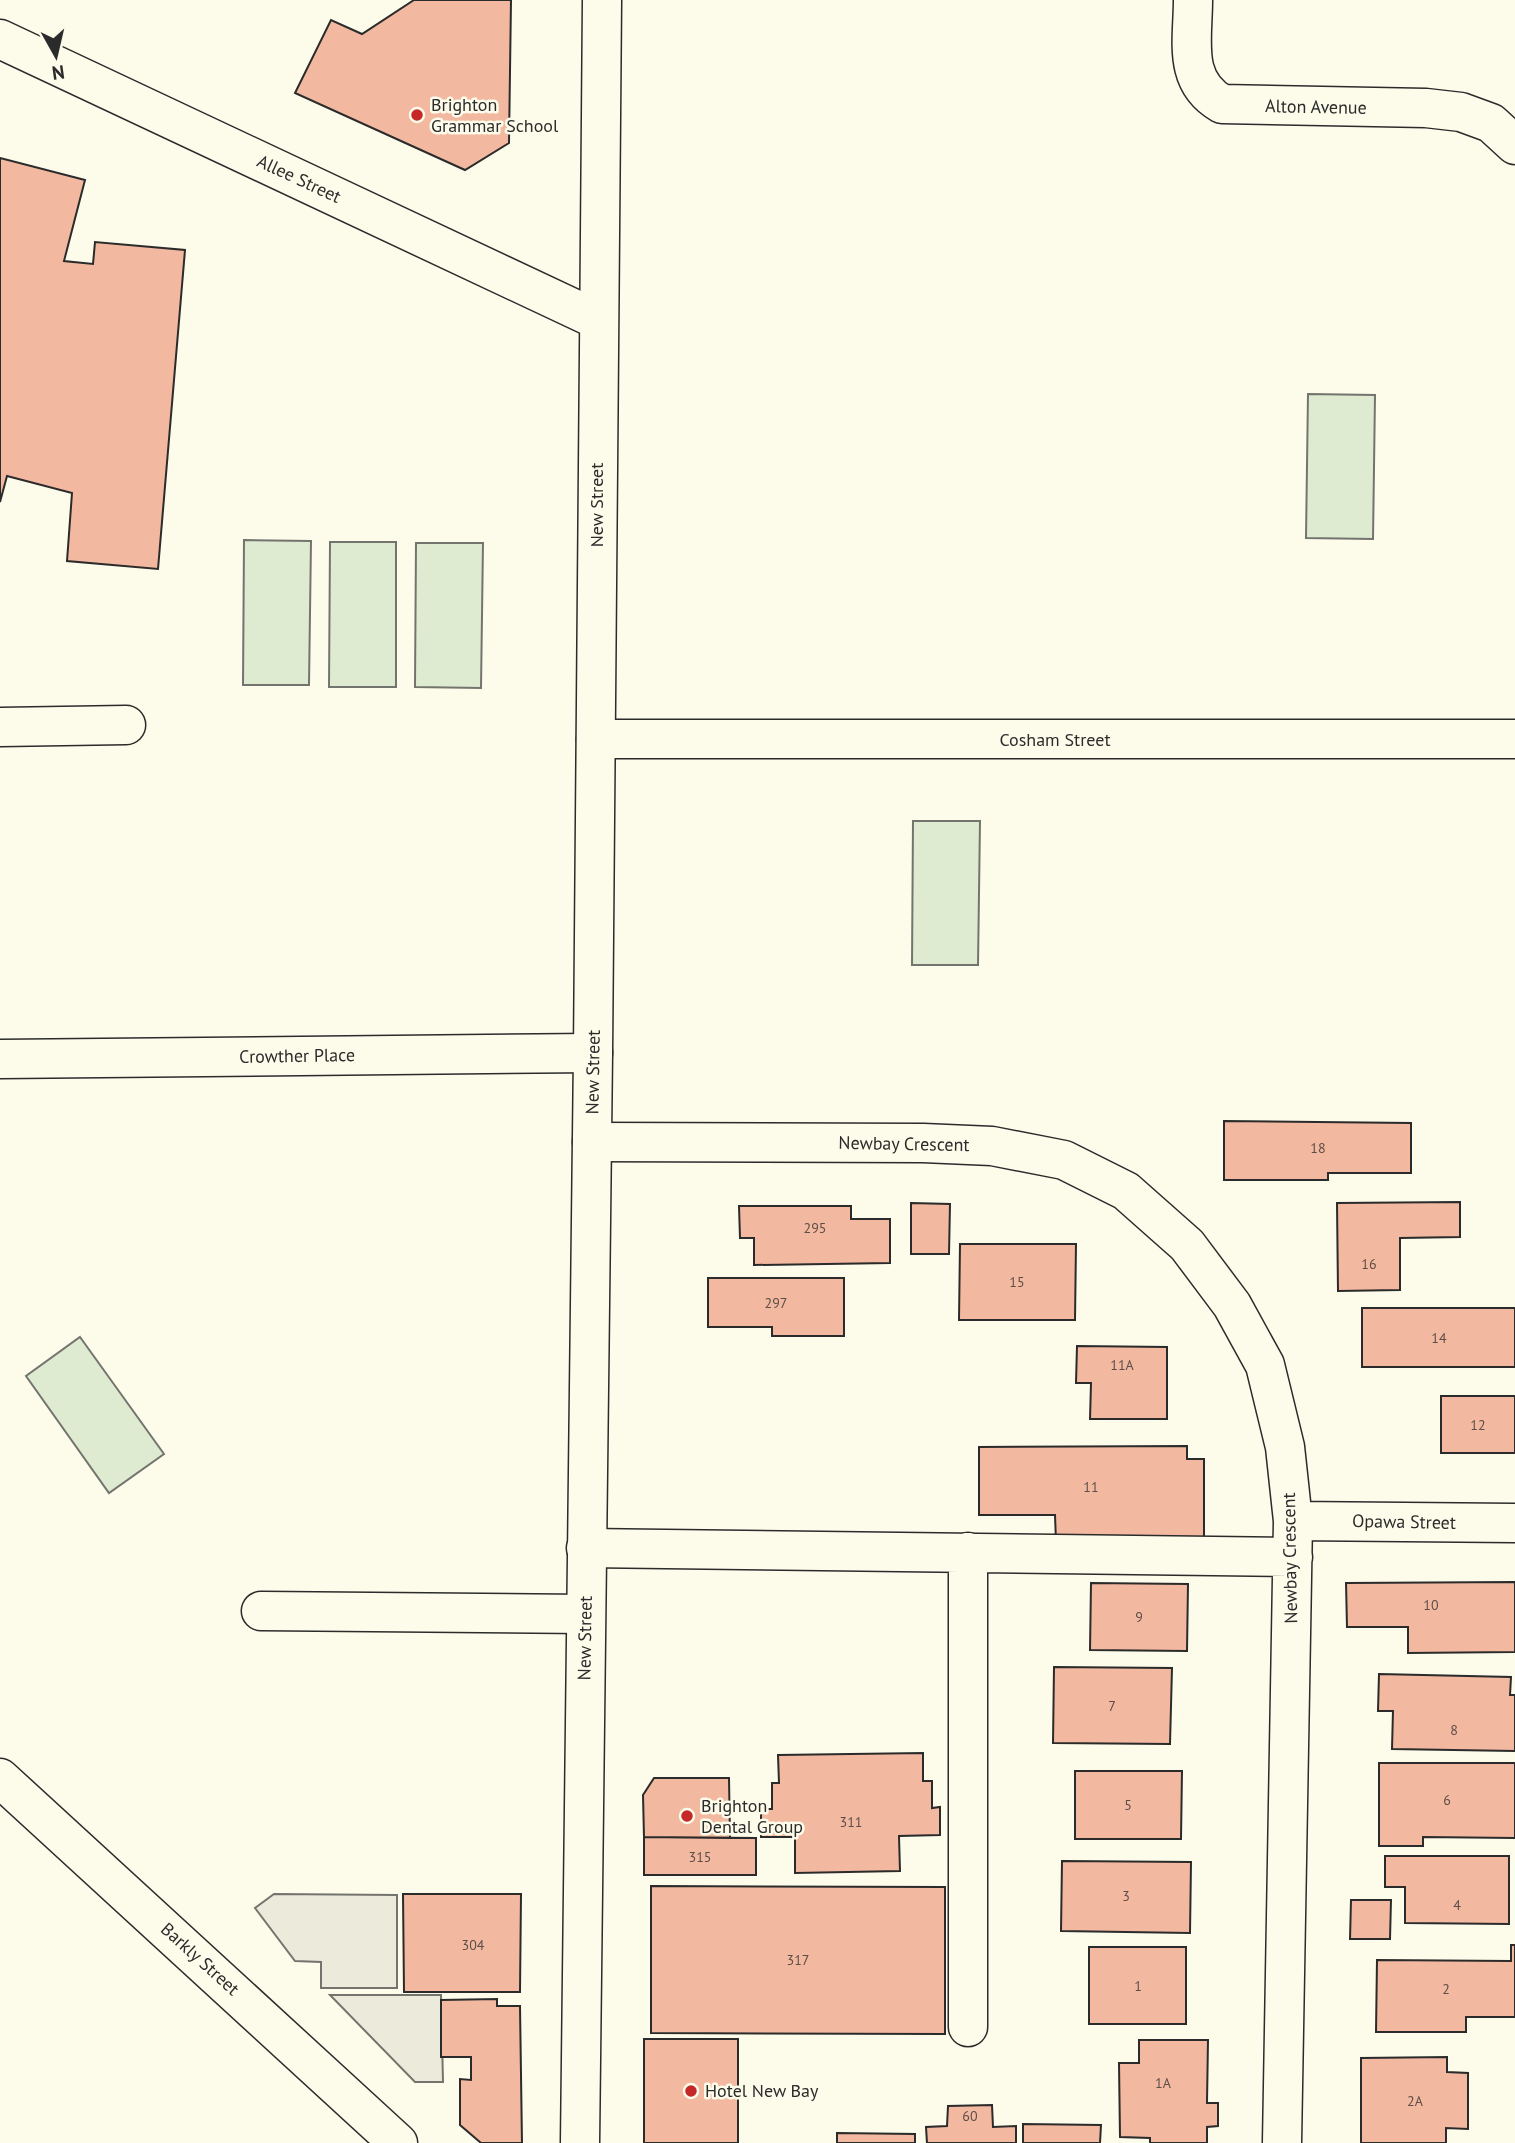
<svg xmlns="http://www.w3.org/2000/svg" width="1515" height="2143" viewBox="0 0 1515 2143" font-family="'PT Sans',sans-serif">
<rect width="100%" height="100%" fill="#fdfbea"/>
<path fill="#deebd1" stroke="#74746e" stroke-width="2" d="M1308 394 1375 395 1373 539 1306 538Z
M244 540 311 541 309 685H243Z
M330 542H396V687H329Z
M416 543H483L481 688 415 687Z
M913 821H980L978 965H912Z
M80 1337 164 1454 109 1493 26 1376Z"/>
<path fill="#eceadb" stroke="#74746e" stroke-width="2" d="M274 1894 397 1895V1988H321V1962L295 1961 255 1908Z
M330 1995H441L443 2082H415Z"/>
<path fill="#f2b8a0" stroke="#2b2b2b" stroke-width="2" d="M414 0H511L509 143 465 170 295 93 331 20 362 34Z
M0 158 85 180 64 261 93 264 95 242 185 250 158 569 67 561 72 493 7 476 0 502Z
M1224 1121 1411 1123V1173H1328V1180H1224Z
M1460 1202V1237L1400 1238V1290L1338 1291 1337 1203Z
M911 1203 950 1204 949 1254H911Z
M739 1206H851V1219H890V1263L754 1265V1238H740Z
M960 1244H1076L1075 1320H959Z
M708 1278H844V1336H772V1327H708Z
M1362 1308H1515V1367H1362Z
M1077 1346 1167 1347V1419H1090L1091 1383H1076Z
M1441 1396H1515V1453H1441Z
M1187 1446V1459H1204V1541L1056 1542 1055 1515H979V1447Z
M1515 1582V1652L1408 1653V1627H1347L1346 1583Z
M1091 1583 1188 1584 1187 1651 1090 1650Z
M1054 1667 1172 1668 1170 1744 1053 1743Z
M1379 1674 1511 1677 1510 1695H1515V1751L1392 1749 1393 1711H1378Z
M923 1753V1781H932V1808L940 1807V1835L899 1836 900 1871 795 1873V1837H761V1809H772V1783H779L778 1755Z
M1379 1763H1515V1838L1423 1837V1846H1379Z
M1075 1771H1182L1181 1839H1075Z
M654 1778H729L730 1838 644 1837 643 1795Z
M644 1837 756 1838V1875H644Z
M1385 1856H1509V1924L1405 1923V1887H1385Z
M1062 1861 1191 1862 1190 1933 1061 1931Z
M651 1886 945 1887V2034L651 2033Z
M403 1894H521L520 1992H404Z
M1351 1900H1391L1390 1939H1350Z
M1511 1945H1515V2017H1466V2032H1376L1377 1960 1511 1961Z
M1089 1947H1186V2024H1089Z
M497 1999V2006H520L522 2143H481L460 2125V2079L471 2080V2057H441V2000Z
M644 2039H738V2143H644Z
M1139 2040H1208L1207 2103H1218V2126L1207 2127V2143H1150V2138L1120 2137 1119 2063H1139Z
M1447 2057V2072L1468 2073V2129L1446 2128V2143H1361V2058Z
M992 2105 993 2127 1016 2126V2143H927L926 2127 947 2126 948 2106Z
M1023 2124 1101 2125 1100 2143H1023Z
M837 2133 915 2134V2143H837Z"/>
<g fill="none" stroke-linecap="round" stroke-linejoin="round">
<defs>
<path id="minor" d="M1193 0C1193 40 1182 81 1222 104L1426 108 1461 112 1491 123 1515 145
M0 39 598 320
M0 727 126 725
M596 739H1515
M0 1059 593 1053
M592 1142 923 1143 992 1146 1064 1160 1126 1191 1187 1245 1232 1305 1265 1365 1285 1447 1293 1521 1282 2143
M1293 1521 1515 1523
M586 1548 1293 1557
M261 1611 585 1614
M0 1778 398 2143
M968 2027V1552"/>
<path id="major" d="M580 2143 593 1053 602 0"/>
</defs>
<use href="#minor" stroke="#2b2b2b" stroke-width="41"/>
<use href="#major" stroke="#2b2b2b" stroke-width="41"/>
<use href="#minor" stroke="#fdfbea" stroke-width="38"/>
<use href="#major" stroke="#fdfbea" stroke-width="38"/>
</g>
<g fill="#c62828" stroke="#fdfbea" stroke-width="2.5">
<circle cx="417" cy="115" r="7"/>
<circle cx="687" cy="1816" r="7"/>
<circle cx="691" cy="2091" r="7"/>
</g>
<g text-anchor="middle" stroke-width="5" stroke-linejoin="round" paint-order="stroke">
<g font-size="14" fill="#5d4e48">
<text x="1318" y="1153">18</text>
<text x="815" y="1233">295</text>
<text x="1369" y="1269">16</text>
<text x="1017" y="1287">15</text>
<text x="776" y="1308">297</text>
<text x="1439" y="1343">14</text>
<text x="1122" y="1370">11A</text>
<text x="1478" y="1430">12</text>
<text x="1091" y="1492">11</text>
<text x="1431" y="1610">10</text>
<text x="1139" y="1622">9</text>
<text x="1112" y="1711">7</text>
<text x="1454" y="1735">8</text>
<text x="1447" y="1805">6</text>
<text x="1128" y="1810">5</text>
<text x="851" y="1827">311</text>
<text x="700" y="1862">315</text>
<text x="1126" y="1901">3</text>
<text x="1457" y="1910">4</text>
<text x="473" y="1950">304</text>
<text x="798" y="1965">317</text>
<text x="1138" y="1991">1</text>
<text x="1446" y="1994">2</text>
<text x="1163" y="2088">1A</text>
<text x="1415" y="2106">2A</text>
<text x="970" y="2121">60</text>
</g>
<g font-size="18" fill="#2b2b2b" stroke="#fdfbea" text-anchor="start">
<text x="431" y="111">Brighton<tspan x="431" dy="21">Grammar School</tspan></text>
<text x="701" y="1812">Brighton<tspan x="701" dy="21">Dental Group</tspan></text>
<text x="705" y="2097">Hotel New Bay</text>
</g>
<g font-size="18" fill="#2b2b2b" stroke="#fdfbea">
<text transform="translate(1316 107) rotate(1)" y="6">Alton Avenue</text>
<text transform="translate(299 179) rotate(25)" y="6">Allee Street</text>
<text transform="translate(597 505) rotate(-90)" y="6">New Street</text>
<text x="1055" y="746">Cosham Street</text>
<text transform="translate(297 1056) rotate(-1)" y="6">Crowther Place</text>
<text transform="translate(593 1072) rotate(-89)" y="6">New Street</text>
<text transform="translate(904 1144) rotate(1)" y="6">Newbay Crescent</text>
<text transform="translate(1404 1522) rotate(1)" y="6">Opawa Street</text>
<text transform="translate(1290 1558) rotate(-91)" y="6">Newbay Crescent</text>
<text transform="translate(585 1638) rotate(-89)" y="6">New Street</text>
<text transform="translate(200 1959) rotate(42)" y="6">Barkly Street</text>
</g>
</g>
<g transform="translate(56 56) rotate(172)" stroke="#fdfbea" stroke-width="5" paint-order="stroke">
<path d="M0-5L12 26L0 18L-12 26Z" fill="#2b2b2b"/>
<text y="-10" font-size="19" font-weight="bold" text-anchor="middle" fill="#2b2b2b">N</text>
</g>
</svg>
